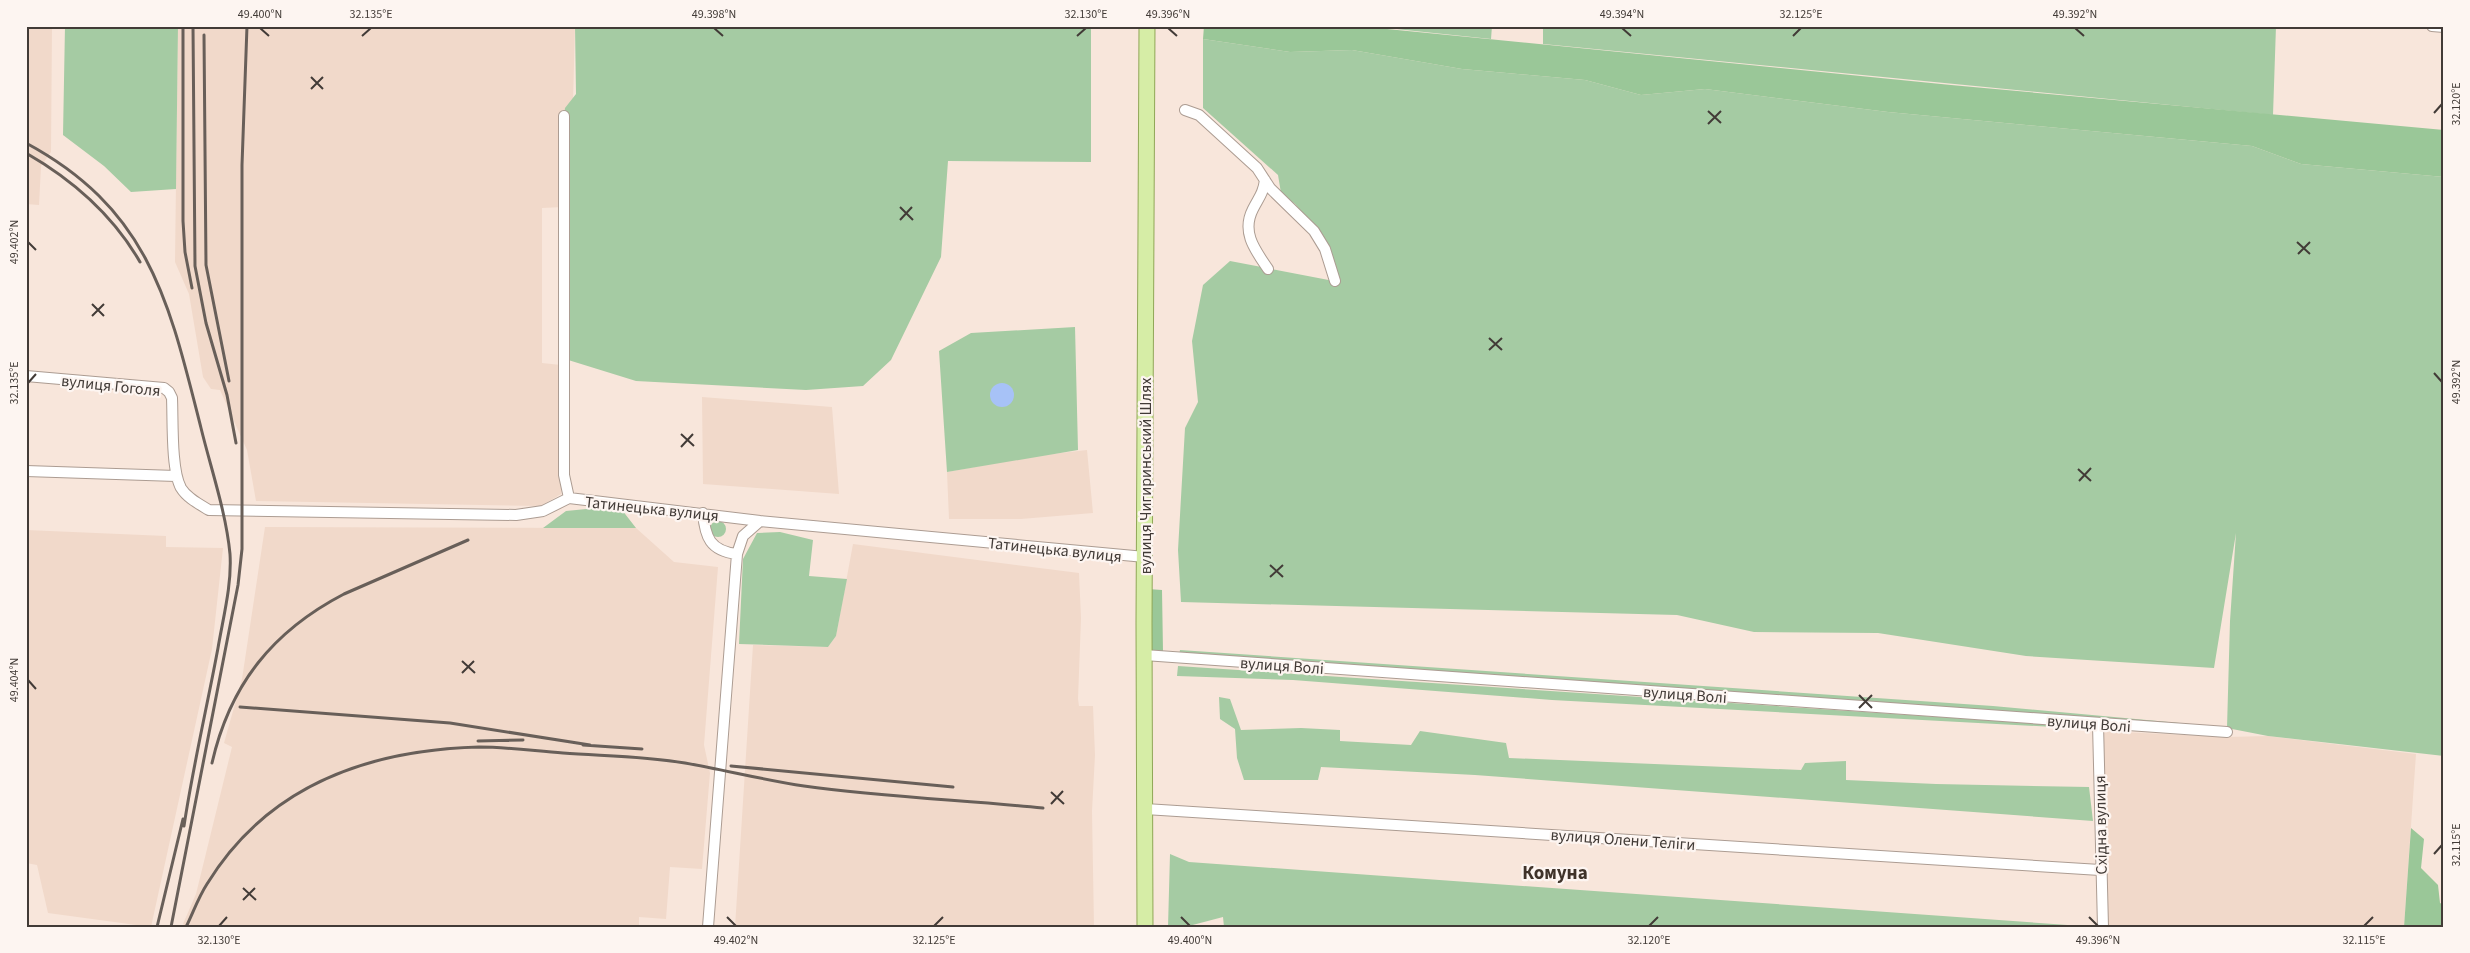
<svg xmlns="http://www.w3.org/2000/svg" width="2470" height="953" viewBox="0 0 2470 953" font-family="'Source Sans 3',sans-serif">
<rect width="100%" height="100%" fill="#f8e6db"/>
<path fill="#f1d9ca" d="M26 26H52L51 152 41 166 39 205 26 204Z
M178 26H575L573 102 563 207 542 208V363L561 365V494L541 506 256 501 247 450 220 390 211 389 203 377 189 294 175 262Z
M702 397 832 407 839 494 703 484Z
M1087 450 1093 513 1021 519H949L947 472 1034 456Z
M265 527 636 528 674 562 718 567 704 745 710 773 702 869 670 867 666 919 639 917V927H187L183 924 196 894 232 747 224 743 242 679Z
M26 530 166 536V547L223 548 212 649 151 927 48 913 37 865 26 863Z
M853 544 1079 573 1081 618 1078 699 1079 706H1093L1095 755 1092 811 1094 927H735L753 645 828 647 836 636Z
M2100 731 2227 737 2268 736 2416 754 2404 927H2107Z"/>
<path fill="#a5cba3" d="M65 26H178L176 189 131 192 104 166 63 135Z
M575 26H1091V162L948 161 941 257 891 360 863 386 806 390 636 381 565 359 564 116 565 108 576 94Z
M1367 26H1492L1491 39Z
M1543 26H2276L2273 115 1543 44Z
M1203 39 1290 52 1352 50 1462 69 1585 80 1641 95 1705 89 1888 112 2252 146 2301 164 2444 177V756L2268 736 2227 728 2230 621 2236 533 2214 668 2026 656 1878 633 1754 632 1677 615 1181 602 1178 550 1185 428 1198 402 1192 341 1203 285 1230 261 1339 282 1327 242 1295 204 1281 193 1278 175 1203 108Z
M1075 327 1078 450 947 472 939 351 971 333Z
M607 507 622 510 636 528H543L566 511Z
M710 529a8 8 0 1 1 16 0a8 8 0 1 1-16 0Z
M780 532 813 540 809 576 847 579 836 636 828 647 739 644 743 559 757 533Z
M1180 650 1993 706 2212 726 1179 655Z
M1178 666 2089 727 2090 729 1552 700 1293 680 1177 676Z
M1219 697 1230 699 1241 730 1301 728 1340 730V741L1411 745 1420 731 1506 743 1509 758 1801 770 1805 763 1846 761V780L1936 784 2089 787 2093 821 1475 775 1321 767 1318 780H1244L1237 758 1235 729 1220 719Z
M1170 854 1189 862 2096 927H1224L1223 917 1185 927H1168Z"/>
<path fill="#9ac798" d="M1204 26 1367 27 1951 85 2444 130V177L2301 164 2252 146 1888 112 1705 89 1641 95 1585 80 1462 69 1352 50 1290 52 1203 39Z
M1148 589 1162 590 1163 652 1147 651Z
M2411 828 2424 839 2421 868 2438 885 2440 903 2444 905V927H2404Z"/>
<path fill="#a7c2f7" d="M990 395a12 12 0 1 1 24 0a12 12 0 1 1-24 0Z"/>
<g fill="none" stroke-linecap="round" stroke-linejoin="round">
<defs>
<path id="minor" d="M2432 26 2444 27
M1185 110 1199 115 1257 168 1270 188 1314 231 1325 249 1335 281
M564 116V475L569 498
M1265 180C1263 194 1259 197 1253 209 1241 232 1255 250 1268 269
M26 376 164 388 169 392 172 398C173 420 171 470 181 488 187 498 199 504 209 510L516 515 543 511 569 498 760 521 1145 557
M26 471 176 476
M703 513C705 537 710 551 737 554
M1144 655 2227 732
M2098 724 2103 927
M1145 809 2100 870
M708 927 737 554 743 536 760 521"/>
<path id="primary" d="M1145 927 1144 623 1147 26"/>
</defs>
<use href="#minor" stroke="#ac9c92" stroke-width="12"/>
<use href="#primary" stroke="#91a758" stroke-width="17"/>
<use href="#minor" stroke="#fff" stroke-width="10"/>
<use href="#primary" stroke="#d6eda6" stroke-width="15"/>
<path stroke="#685f59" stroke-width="3" d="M183 26V221L185 252 192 288
M193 26 195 266 206 323 227 395 236 443
M204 35 206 265 229 381
M26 143C150 210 169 302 201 428 211 469 226 512 230 554 232 585 223 618 218 648 207 707 193 766 184 826
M26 153C73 180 113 215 140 262
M240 707 450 723 590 745
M478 741 523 740
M583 745 642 749
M212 763C230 684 273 631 344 594L468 540
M731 766 953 787
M157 927 183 819
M171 927 238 585 242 549V165L247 26
M186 927C193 913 198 898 207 884 267 786 368 750 479 747 507 747 535 751 563 753 603 756 645 756 685 763 725 770 764 780 804 786 883 797 963 800 1043 808"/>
</g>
<path fill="none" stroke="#423b37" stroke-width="2" d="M260 28 269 36M714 28 723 36M1168 28 1177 36M1622 28 1631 36M2075 28 2084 36M362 36 371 28M1077 36 1086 28M1793 36 1801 28M311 77 323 89M311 89 323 77M1708 111 1721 123M2434 113 2442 104M1708 124 1721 111M900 207 913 220M900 220 912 207M28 242 36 250M2297 242 2310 254M2298 254 2310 242M92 304 104 316M92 316 104 304M1489 338 1502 350M1489 350 1502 338M2434 373 2442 382M28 383 36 374M681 434 694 446M681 447 693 434M2078 469 2091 481M2079 481 2091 468M1270 565 1283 577M1270 577 1283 565M462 661 475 673M462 673 474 661M28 680 36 689M1859 695 1872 708M1859 708 1872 695M1051 792 1064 804M1051 804 1063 791M2434 854 2442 845M243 888 256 900M243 900 255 888M727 917 736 926M1181 917 1190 926M2089 917 2098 926M219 926 227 917M934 926 943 917M1649 926 1658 917M2364 926 2373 917"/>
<g text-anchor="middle" stroke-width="4.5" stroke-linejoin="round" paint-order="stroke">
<g font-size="16" fill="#423b37" stroke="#fdf5f1">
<text transform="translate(111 385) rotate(6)" y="6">вулиця Гоголя</text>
<text transform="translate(1145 476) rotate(-90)" y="6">вулиця Чигиринський Шлях</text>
<text transform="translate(652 508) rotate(6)" y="6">Татинецька вулиця</text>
<text transform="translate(1055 549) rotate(6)" y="6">Татинецька вулиця</text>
<text transform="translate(1282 665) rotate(4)" y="6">вулиця Волі</text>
<text transform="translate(1685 694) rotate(4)" y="6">вулиця Волі</text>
<text transform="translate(2089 723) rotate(4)" y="6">вулиця Волі</text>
<text transform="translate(2100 825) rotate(-91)" y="6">Східна вулиця</text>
<text transform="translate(1623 839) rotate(4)" y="6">вулиця Олени Теліги</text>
</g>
<g font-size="19" font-weight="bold" fill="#40332a" stroke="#fdf5f1">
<text x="1555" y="879">Комуна</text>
</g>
</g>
<rect width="2470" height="953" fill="none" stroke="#fdf5f1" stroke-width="55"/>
<rect x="28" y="28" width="2414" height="898" fill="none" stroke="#423b37" stroke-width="2"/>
<g font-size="12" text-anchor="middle" fill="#423b37">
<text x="260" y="18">49.400°N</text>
<text x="371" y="18">32.135°E</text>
<text x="714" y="18">49.398°N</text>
<text x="1086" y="18">32.130°E</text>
<text x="1168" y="18">49.396°N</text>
<text x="1622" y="18">49.394°N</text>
<text x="1801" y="18">32.125°E</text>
<text x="2075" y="18">49.392°N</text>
<text transform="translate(2456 104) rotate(-90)" y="4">32.120°E</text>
<text transform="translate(14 242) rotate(-90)" y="4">49.402°N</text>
<text transform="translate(2456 382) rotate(-90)" y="4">49.392°N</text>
<text transform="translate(14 383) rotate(-90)" y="4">32.135°E</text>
<text transform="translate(14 680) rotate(-90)" y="4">49.404°N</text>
<text transform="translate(2456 845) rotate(-90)" y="4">32.115°E</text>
<text x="219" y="944">32.130°E</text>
<text x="736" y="944">49.402°N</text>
<text x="934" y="944">32.125°E</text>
<text x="1190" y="944">49.400°N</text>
<text x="1649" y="944">32.120°E</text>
<text x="2098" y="944">49.396°N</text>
<text x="2364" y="944">32.115°E</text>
</g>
</svg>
